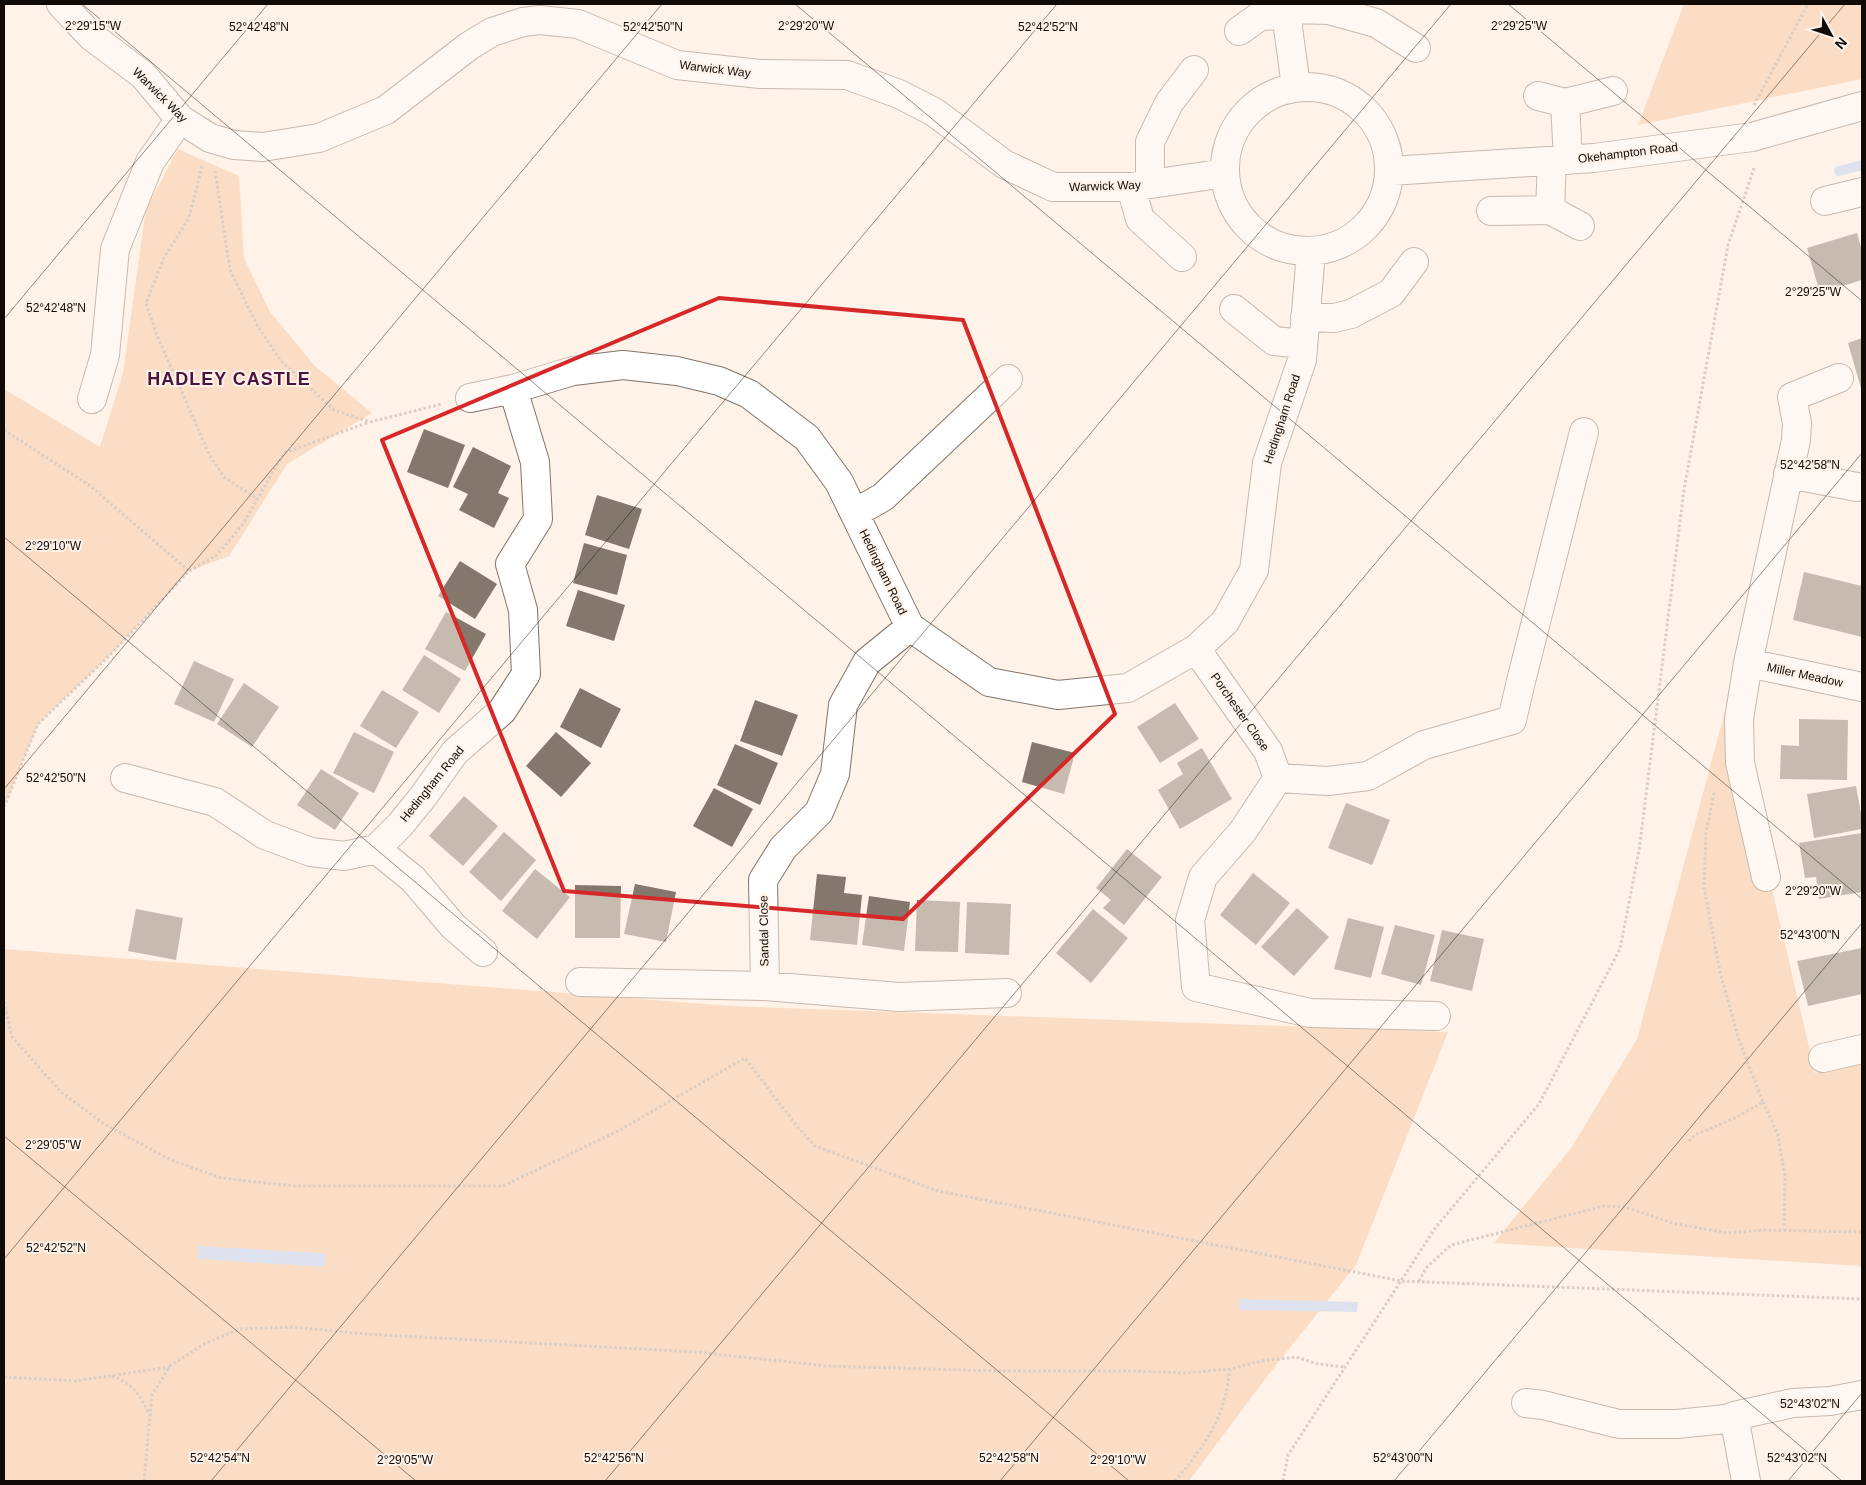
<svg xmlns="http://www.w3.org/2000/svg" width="1866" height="1485" viewBox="0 0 1866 1485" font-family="Helvetica,sans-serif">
<rect width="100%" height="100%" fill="#fff2e8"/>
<path fill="#f6c299" d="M1684 4H1862V79L1638 125Z
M178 149 239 176 244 258 270 312 315 366 372 413 287 464 229 556 189 571 109 656 38 724 4 807V389L100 447 123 373 146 209Z
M1728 700 1815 1073 1862 1064V1266L1494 1243 1572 1147 1637 1039Z
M4 949 730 1006 1448 1032 1356 1265 1265 1379 1189 1481H4Z"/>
<path fill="#b6cff5" d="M198 1246 321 1253H326L325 1267 198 1259Z
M1239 1299 1358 1302 1357 1312 1239 1310Z"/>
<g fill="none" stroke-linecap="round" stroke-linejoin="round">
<path stroke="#b6cff5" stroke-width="10" d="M1839 171 1862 165"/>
</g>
<path fill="#83786b" d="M1857 233 1862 251V280L1820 293 1807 248Z
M1862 338V392L1848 343Z
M424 429 465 445 448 488 407 472Z
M473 447 511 466 498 493 509 498 494 528 459 510 468 494 453 487Z
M597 495 642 509 629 549 585 535Z
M584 543 627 555 617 595 573 583Z
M460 561 497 584 475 619 438 596Z
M1804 572 1862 586V637L1793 620Z
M578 590 625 605 614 641 566 626Z
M446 612 486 634 465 671 425 649Z
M424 655 461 679 439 713 402 690Z
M194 661 234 679 214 722 174 704Z
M244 683 279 707 252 747 217 724Z
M580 688 621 709 601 748 560 727Z
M382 690 419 712 396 748 360 726Z
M755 700 798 715 782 756 740 741Z
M1175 703 1199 739 1160 763 1137 727Z
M1799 719 1848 720 1847 780 1780 779 1781 745 1799 746Z
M354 732 394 752 374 793 333 773Z
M556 732 591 763 561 797 526 766Z
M1032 742 1075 753 1064 794 1022 782Z
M735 744 778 763 760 805 717 785Z
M1202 748 1232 799 1180 829 1158 790 1183 774 1177 763Z
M321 769 359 793 335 830 297 805Z
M1856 786 1862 819V829L1814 838 1807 794Z
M714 788 753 809 732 847 693 826Z
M464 796 498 826 463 866 429 836Z
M1346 803 1390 820 1372 865 1328 848Z
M504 832 536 860 501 901 469 872Z
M1862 833V892L1819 899 1816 877 1805 878 1799 843Z
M1127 849 1162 877 1124 925 1103 908 1111 900 1096 888Z
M535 869 570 897 537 939 502 911Z
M1253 873 1290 903 1256 945 1220 915Z
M817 874 846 877 844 893 862 895 857 945 810 940Z
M635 884 676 892 666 942 624 934Z
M575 885 621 886 620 938H575Z
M869 896 910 902 904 951 862 945Z
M917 900 960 902 958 952 915 951Z
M967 902 1011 904 1009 955 965 953Z
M1297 908 1329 937 1294 976 1261 947Z
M136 909 183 918 176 960 128 951Z
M1093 909 1128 938 1091 983 1056 953Z
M1348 918 1384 927 1371 978 1334 969Z
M1395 925 1435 935 1421 985 1381 974Z
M1442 930 1484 939 1472 991 1430 981Z
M1862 948V994L1808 1006 1797 961Z"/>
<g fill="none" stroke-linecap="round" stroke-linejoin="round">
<defs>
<path id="minor" d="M61 4 91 36 143 75 180 119 210 138 234 145 263 147 319 138 386 110 469 46 492 32 523 22 540 20 578 24 677 65 760 74 847 75 899 94 934 112 1004 164 1053 187H1131L1225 173
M1289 4 1288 28 1296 86
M1289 9 1329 10 1376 23 1416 48
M1239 31 1260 16 1289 15
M1225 169a82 82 0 1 1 164 0a82 82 0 1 1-164 0Z
M1538 96 1565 103 1613 91
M1565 103 1568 160
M1390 171 1594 158 1752 137 1862 106
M1150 184V142L1169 103 1194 70
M1131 187 1140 219 1182 257
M1825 201 1862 192
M1550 210 1552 161
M1491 211 1550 210 1580 226
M1234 309 1274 341 1303 344
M1305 317 1334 318 1351 314 1391 293 1414 262
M470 398 513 389 573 371 623 365 677 371 719 381 749 394 807 438 839 482 910 627 989 682 1058 695 1128 688 1196 649 1225 622 1254 570 1267 463 1302 360 1311 252
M92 399 105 355 115 249 150 162 180 119
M1788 474 1857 487
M855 513 883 497 1008 379
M1196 649 1268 751 1278 778 1328 781 1368 776 1424 745 1512 720 1521 681 1584 432
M1748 663 1862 687
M125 778 215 802 265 835 311 852 344 856 376 849 400 825 422 798 455 752 502 711 526 674 523 610 510 564 538 519 535 462 513 389
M1278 778 1243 831 1203 877 1190 920 1196 987 1310 1013 1436 1016
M376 849 413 879 453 926 483 952
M1766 877 1740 763 1739 719 1748 663 1796 440 1797 423 1792 397 1839 378
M580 982 765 986 899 997 1007 993
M765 986 763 880 783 848 819 812 835 774 843 705 867 662 910 627
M1823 1058 1862 1049
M1526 1403 1543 1405 1619 1424H1677L1726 1419 1734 1416 1746 1481
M1734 1416 1793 1403 1830 1401 1862 1395"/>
</defs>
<use href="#minor" stroke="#827469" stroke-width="30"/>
<path stroke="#aca19a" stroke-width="3" stroke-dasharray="2.5 2.5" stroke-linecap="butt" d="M1754 105 1808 4
M202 166 189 218 164 258 146 303 156 333 210 456 225 478 258 499
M215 171 230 270 257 325 281 361 334 410 370 422 442 404
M4 430 89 485 189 571
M4 807 38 724 109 656 189 571 217 555 243 524 284 453 369 422
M4 1002 12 1037 61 1092 104 1124 171 1160 221 1178 294 1186H503L618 1131 745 1058 796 1125 815 1146 938 1191 1401 1281 1862 1299
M1763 1102 1778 1135 1785 1176 1784 1230
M1689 1141 1695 1135 1735 1118 1763 1102 1739 1040 1720 972 1704 887 1706 833 1714 793
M1419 1281 1426 1268 1451 1245 1604 1206 1625 1207 1672 1223 1727 1233 1764 1230 1862 1232
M112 1376C132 1383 141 1396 149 1414
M4 1377 75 1381 170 1367
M144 1481 152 1395 170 1366 204 1344 240 1329 291 1327 365 1334 696 1352 827 1366 997 1371H1132L1186 1373 1230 1369 1266 1360 1296 1357 1318 1364 1345 1367
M1175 1481C1193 1460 1211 1437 1221 1410 1226 1397 1228 1382 1230 1369
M1283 1481 1288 1455 1436 1227 1539 1104 1620 949 1639 851 1684 490 1728 245 1754 168"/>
<use href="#minor" stroke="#fff" stroke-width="28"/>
</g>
<path d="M0 0H1866V1485H0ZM719 298 963 320 1115 714 903 919 564 891 382 440Z" fill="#fff2e8" fill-opacity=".55" fill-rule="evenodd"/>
<path fill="none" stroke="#d62828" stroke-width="4" stroke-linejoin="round" d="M719 298 963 320 1115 714 903 919 564 891 382 440Z"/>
<path fill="none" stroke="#100b07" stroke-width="1" stroke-opacity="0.45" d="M82 4 1842 1481M795 4 1862 899M1508 4 1862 301M4 319 268 4M4 537 1129 1481M4 789 662 4M4 1136 416 1481M4 1259 1057 4M211 1481 1451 4M605 1481 1845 4M1000 1481 1862 453M1394 1481 1862 923M1788 1481 1862 1393"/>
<g text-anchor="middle" stroke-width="4" stroke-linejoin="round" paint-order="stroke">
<g font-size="12" fill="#100b07" stroke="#fff2e8">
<text transform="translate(715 69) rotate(7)" y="4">Warwick Way</text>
<text transform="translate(160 95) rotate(45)" y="4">Warwick Way</text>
<text transform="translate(1628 153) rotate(-7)" y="4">Okehampton Road</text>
<text transform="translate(1105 186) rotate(-2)" y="4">Warwick Way</text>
<text transform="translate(1282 419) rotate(-72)" y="4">Hedingham Road</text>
<text transform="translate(883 572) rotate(64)" y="4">Hedingham Road</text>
<text transform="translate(1805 675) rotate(12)" y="4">Miller Meadow</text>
<text transform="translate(1240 712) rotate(55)" y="4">Porchester Close</text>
<text transform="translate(432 784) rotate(-51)" y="4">Hedingham Road</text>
<text transform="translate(764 931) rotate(-91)" y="4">Sandal Close</text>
</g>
<g font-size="18" font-weight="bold" letter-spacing="1" fill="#4b143f" stroke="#fff2e8">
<text x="229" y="385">HADLEY CASTLE</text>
</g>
</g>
<g font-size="12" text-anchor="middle" fill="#100b07" stroke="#fff2e8" stroke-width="4" stroke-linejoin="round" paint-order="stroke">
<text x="93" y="30">2°29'15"W</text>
<text x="806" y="30">2°29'20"W</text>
<text x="1519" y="30">2°29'25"W</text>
<text x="259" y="31">52°42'48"N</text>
<text x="653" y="31">52°42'50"N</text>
<text x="1048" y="31">52°42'52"N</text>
<text x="1813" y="296">2°29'25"W</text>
<text x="56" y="312">52°42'48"N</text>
<text x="1810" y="469">52°42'58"N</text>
<text x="53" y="550">2°29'10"W</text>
<text x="56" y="782">52°42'50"N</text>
<text x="1813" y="895">2°29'20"W</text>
<text x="1810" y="939">52°43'00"N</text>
<text x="53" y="1149">2°29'05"W</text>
<text x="56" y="1252">52°42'52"N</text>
<text x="1810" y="1408">52°43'02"N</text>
<text x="220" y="1462">52°42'54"N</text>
<text x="614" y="1462">52°42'56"N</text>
<text x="1009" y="1462">52°42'58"N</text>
<text x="1403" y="1462">52°43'00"N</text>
<text x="1797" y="1462">52°43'02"N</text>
<text x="405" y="1464">2°29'05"W</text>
<text x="1118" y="1464">2°29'10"W</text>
</g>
<rect width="1866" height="1485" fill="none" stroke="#100b07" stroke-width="10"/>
<g transform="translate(1831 35) rotate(130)" stroke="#fff2e8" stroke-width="4" paint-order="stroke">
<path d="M0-4L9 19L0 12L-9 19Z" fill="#100b07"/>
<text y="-8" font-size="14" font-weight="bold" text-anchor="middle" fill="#100b07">N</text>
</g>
</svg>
